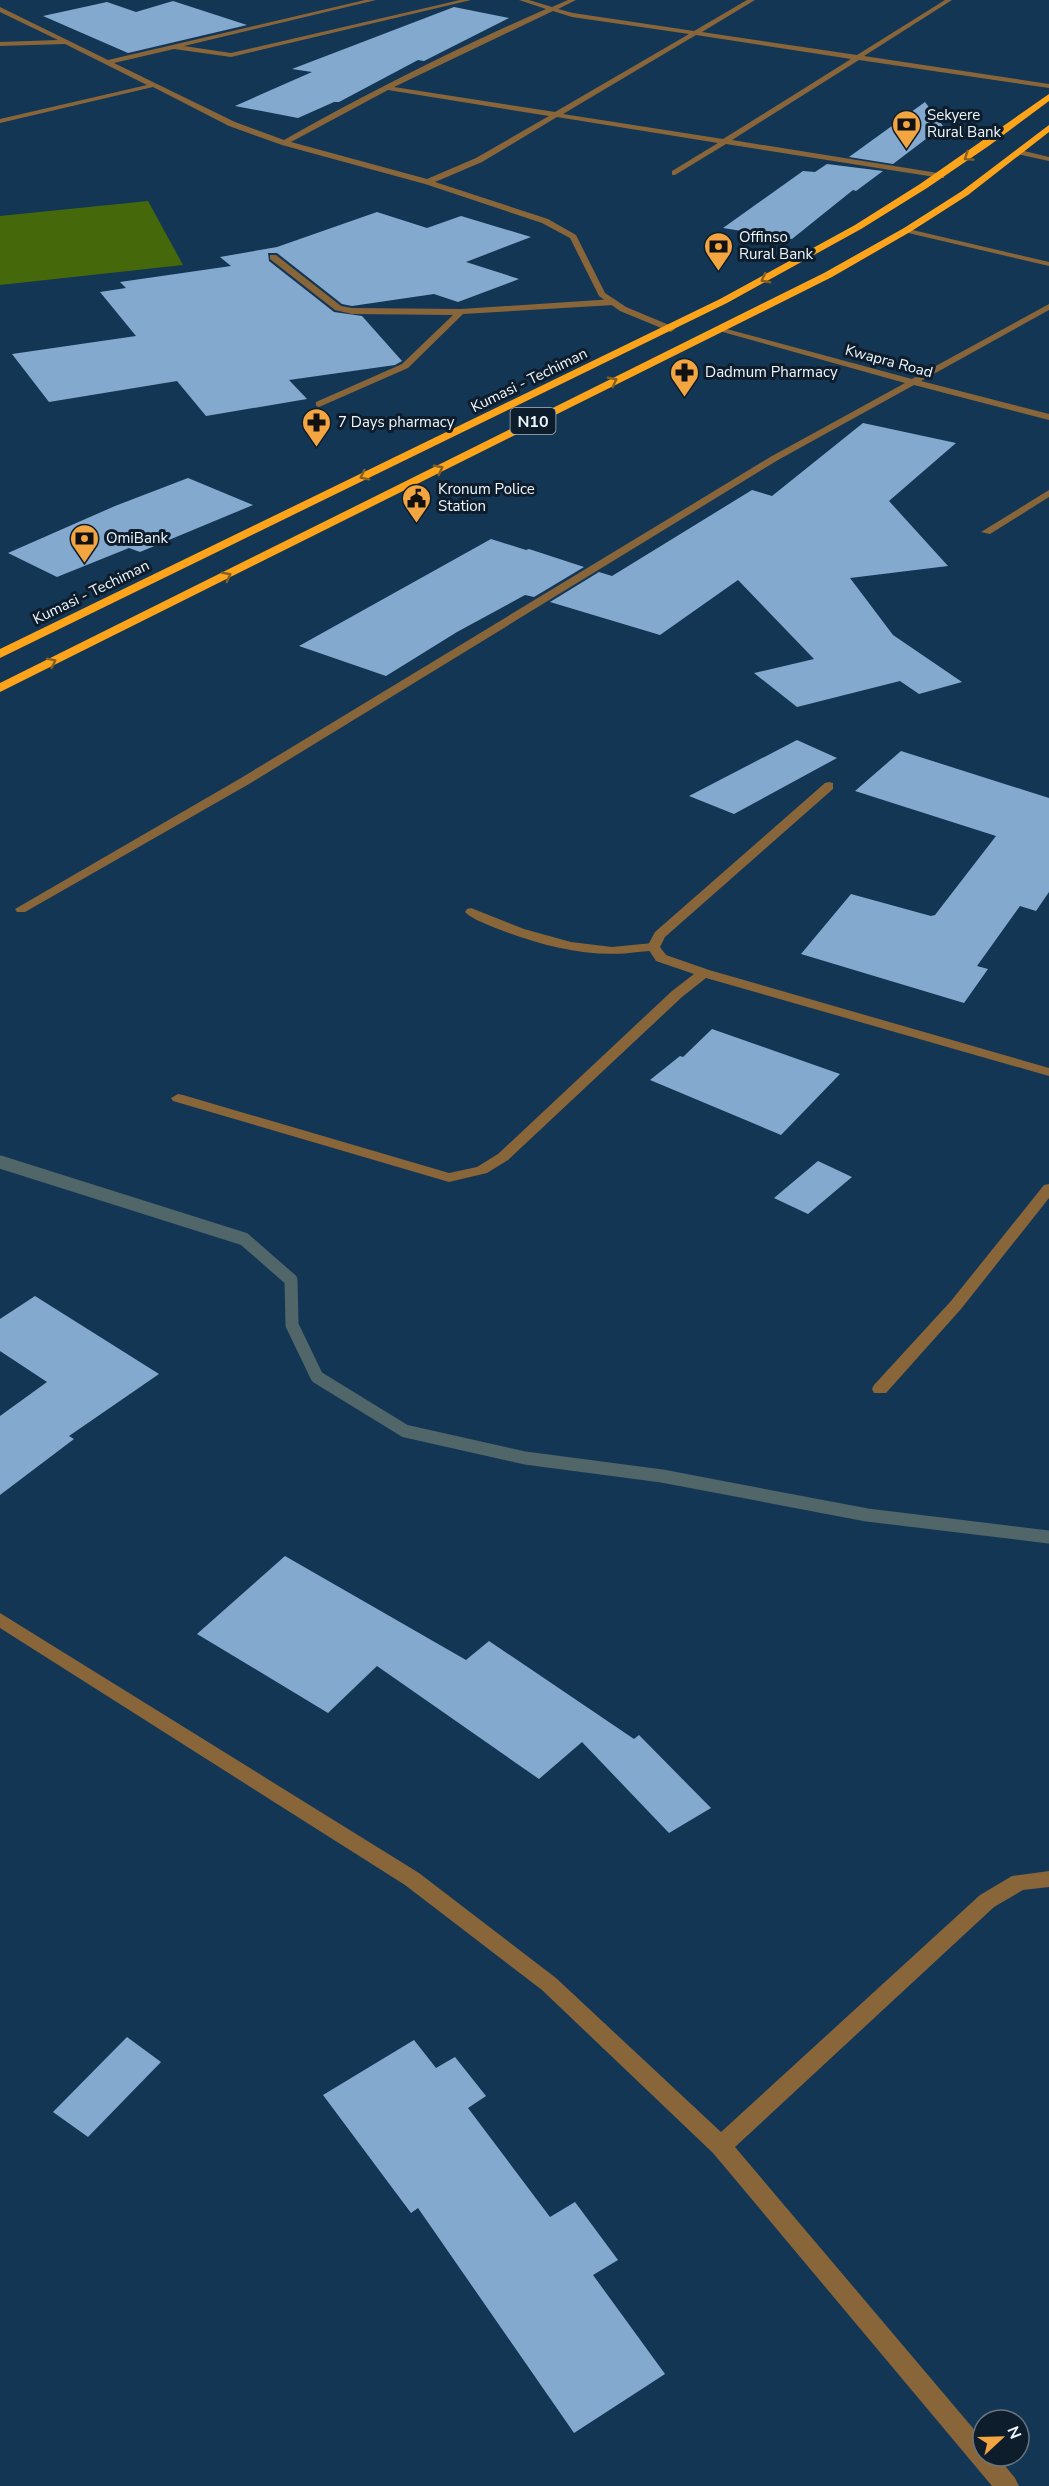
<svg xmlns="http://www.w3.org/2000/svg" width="1049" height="2486" viewBox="0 0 1049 2486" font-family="'Nunito Sans',sans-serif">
<rect width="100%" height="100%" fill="#143655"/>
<path fill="#45680a" d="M148 201 183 265 0 285V216Z"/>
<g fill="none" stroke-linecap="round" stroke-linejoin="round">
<path stroke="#506668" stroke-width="13" d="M0 1162 244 1239 291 1280 292 1325 317 1377 405 1431 525 1458 662 1476 867 1515 1049 1537"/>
</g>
<path fill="#84a9cf" d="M173 1 247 25 128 53 43 16 107 2 136 12Z
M454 7 509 18 424 61 418 60 339 102H334L298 118 235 106 312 72 292 69Z
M925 102 943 126 893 164 849 157Z
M827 164 883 171 856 191 853 190 792 239 723 228 803 171 815 172Z
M377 212 427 228 461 216 531 237 466 262 519 279 458 302 434 294 352 306 342 304 277 253H268L269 261 334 312 362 316 402 361 395 365 289 380 307 399 206 416 177 381 49 402 12 354 136 336 100 292 126 288 120 282 231 266 220 257 277 247Z
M863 423 956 443 889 501 948 566 850 578 893 635 962 682 919 694 900 681 797 707 754 673 814 659 738 580 660 635 550 602 599 572 612 576 752 490 772 496Z
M188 478 253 505 140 552 129 548 57 577 8 553 115 506Z
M491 539 526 550 529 549 584 567 534 597 525 595 457 632 386 676 299 646Z
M797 740 837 758 734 814 689 796Z
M901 751 1049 798V892L1036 911 1020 906 977 966 988 969 964 1003 801 954 851 894 931 916 935 915 996 836 855 791Z
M712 1029 840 1074 781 1135 650 1080 680 1056 683 1057Z
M818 1161 852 1177 808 1214 774 1198Z
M35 1296 159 1374 69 1436 74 1439 0 1495V1416L47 1382 0 1351V1319Z
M285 1556 466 1660 489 1641 634 1739 639 1735 711 1808 669 1833 582 1742 539 1779 377 1666 328 1713 197 1634Z
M127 2037 161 2062 88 2137 53 2112Z
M414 2040 436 2068 455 2057 486 2096 468 2108 550 2217 575 2202 618 2260 593 2275 665 2374 574 2433 418 2208 411 2213 323 2095Z"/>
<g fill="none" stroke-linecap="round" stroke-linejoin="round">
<path fill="#89653a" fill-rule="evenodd" d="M270 255H276L341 306 352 308 461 309 614 299 618 302 614 305 463 314 408 368 319 407 316 406V402L402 364 453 315 352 314 335 310 270 259Z
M471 908 524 929 571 942 612 947 653 943 659 947C654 952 646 951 638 952 589 959 538 945 493 927 484 923 472 919 465 912L467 909Z"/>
<path fill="#89653a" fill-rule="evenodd" d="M365 0H376L184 46 231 53 460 0H471L231 57 174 49 114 63 235 122 284 140C369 92 457 48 546 9L519 0H529L552 7 568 0H576L558 9 573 13 694 31 747 0H755L702 32 857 55 945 0H952L864 56 1049 84V88L859 60 732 140 944 174V178H941L726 144 675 175H672V171L718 143 557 117 482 162 435 182 548 219 576 235 605 293 626 307 674 327 675 329 671 332 620 311 599 296 570 238 542 223 425 184 282 145 229 126 153 87 0 123V119L147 85 65 44 0 46V42L58 40 0 12V7L108 60ZM553 11 572 17 689 34 555 112 394 87ZM696 35 851 59 723 139 563 114ZM388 90 549 116 476 158 427 179 291 142Z
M1020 150 1049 157V161L1017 154 1016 152Z
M904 228 1049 262V266L904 232Z
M1049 304V310L921 381 1049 414V420L914 385 778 460 249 784 25 912H17L15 909 241 778 772 456 905 383 719 331V327L912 379Z
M1049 490V497L990 534 981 532Z
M829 782 833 783V789L665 937 660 947 666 955 709 970 1049 1068V1076L706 978 682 997 508 1160 487 1173 449 1182 173 1101 171 1098 178 1094 183 1095 449 1173 477 1167 498 1154 672 991 694 974 656 961 647 947 655 932 825 783Z
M1049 1184V1198L961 1309 886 1393H874L872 1389 874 1385 951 1301 1044 1185Z
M0 1613 419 1873 556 1978 721 2132 980 1895 1012 1876 1049 1871V1887L1023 1890 994 1907 735 2147 983 2440V2456H997L1015 2478 1019 2486H992L713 2153 542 1990 405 1885 0 1628Z"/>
<path fill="#fda41a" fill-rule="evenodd" d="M1049 94V101L990 145 927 188 861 229 727 303 0 658V649L720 299 855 225 920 184Z
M1049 125V132L968 195 910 232 832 277 0 692V683L824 273 904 228 962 191Z"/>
</g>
<defs><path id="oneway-chevron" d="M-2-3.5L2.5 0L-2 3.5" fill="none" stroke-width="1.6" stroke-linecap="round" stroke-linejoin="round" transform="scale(1.5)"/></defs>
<g stroke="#866022">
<use href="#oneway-chevron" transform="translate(968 157) rotate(146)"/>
<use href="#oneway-chevron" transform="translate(765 279) rotate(152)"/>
<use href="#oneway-chevron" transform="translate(613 381) rotate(-27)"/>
<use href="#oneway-chevron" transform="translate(439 469) rotate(-27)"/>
<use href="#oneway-chevron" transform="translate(364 476) rotate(154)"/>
<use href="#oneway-chevron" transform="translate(227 576) rotate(-27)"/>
<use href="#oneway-chevron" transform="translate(52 662) rotate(-26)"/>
</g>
<defs>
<symbol id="bank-pin" viewBox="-11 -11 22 30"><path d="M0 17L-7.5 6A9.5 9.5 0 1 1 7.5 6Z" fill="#f2a541" stroke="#0e1d2b"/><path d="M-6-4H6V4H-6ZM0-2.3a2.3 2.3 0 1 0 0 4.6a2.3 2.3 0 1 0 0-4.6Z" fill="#111"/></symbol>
<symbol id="pharmacy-pin" viewBox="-11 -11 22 30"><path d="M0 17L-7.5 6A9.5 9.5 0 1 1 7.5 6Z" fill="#f2a541" stroke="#0e1d2b"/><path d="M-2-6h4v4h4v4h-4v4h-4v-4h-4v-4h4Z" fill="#111"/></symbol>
<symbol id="civic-pin" viewBox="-11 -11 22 30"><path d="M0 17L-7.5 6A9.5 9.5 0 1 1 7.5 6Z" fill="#f2a541" stroke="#0e1d2b"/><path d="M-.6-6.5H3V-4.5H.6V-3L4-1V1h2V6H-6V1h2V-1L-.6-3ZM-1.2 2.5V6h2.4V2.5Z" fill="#111"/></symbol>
</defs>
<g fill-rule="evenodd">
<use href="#bank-pin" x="890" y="108" width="33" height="45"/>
<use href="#bank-pin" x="702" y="230" width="33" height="45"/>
<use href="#pharmacy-pin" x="668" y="356" width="33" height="45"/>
<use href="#pharmacy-pin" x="300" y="406" width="33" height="45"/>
<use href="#civic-pin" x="400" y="482" width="33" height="45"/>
<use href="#bank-pin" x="68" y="522" width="33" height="45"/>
</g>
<g text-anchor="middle" stroke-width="6" stroke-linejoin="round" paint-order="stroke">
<g font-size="15" fill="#eef6fe" stroke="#0e1d2b" text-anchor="start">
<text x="927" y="120">Sekyere<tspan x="927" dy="17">Rural Bank</tspan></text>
<text x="739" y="242">Offinso<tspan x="739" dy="17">Rural Bank</tspan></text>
<text x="705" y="377">Dadmum Pharmacy</text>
<text x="338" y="427">7 Days pharmacy</text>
<text x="438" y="494">Kronum Police<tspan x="438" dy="17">Station</tspan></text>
<text x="106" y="543">OmiBank</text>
</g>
<g font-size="15" fill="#eef6fe" stroke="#0e1d2b">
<text transform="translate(889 361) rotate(15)" y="5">Kwapra Road</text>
<text transform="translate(529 380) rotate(-26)" y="5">Kumasi - Techiman</text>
<text transform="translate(91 592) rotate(-26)" y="5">Kumasi - Techiman</text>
</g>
<rect fill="#0e1d2b" stroke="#abb5bf" stroke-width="1.5" x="510.5" y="408" width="45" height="26" rx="4.5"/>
<g font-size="16" font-weight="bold" fill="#eef6fe">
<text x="533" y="427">N10</text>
</g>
</g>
<g transform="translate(1001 2438) rotate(68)"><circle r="28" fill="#0e1d2b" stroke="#68747f" stroke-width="1.5"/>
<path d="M0-4.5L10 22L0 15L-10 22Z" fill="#f2a541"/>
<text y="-9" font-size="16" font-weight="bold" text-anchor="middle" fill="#eef6fe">N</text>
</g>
</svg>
